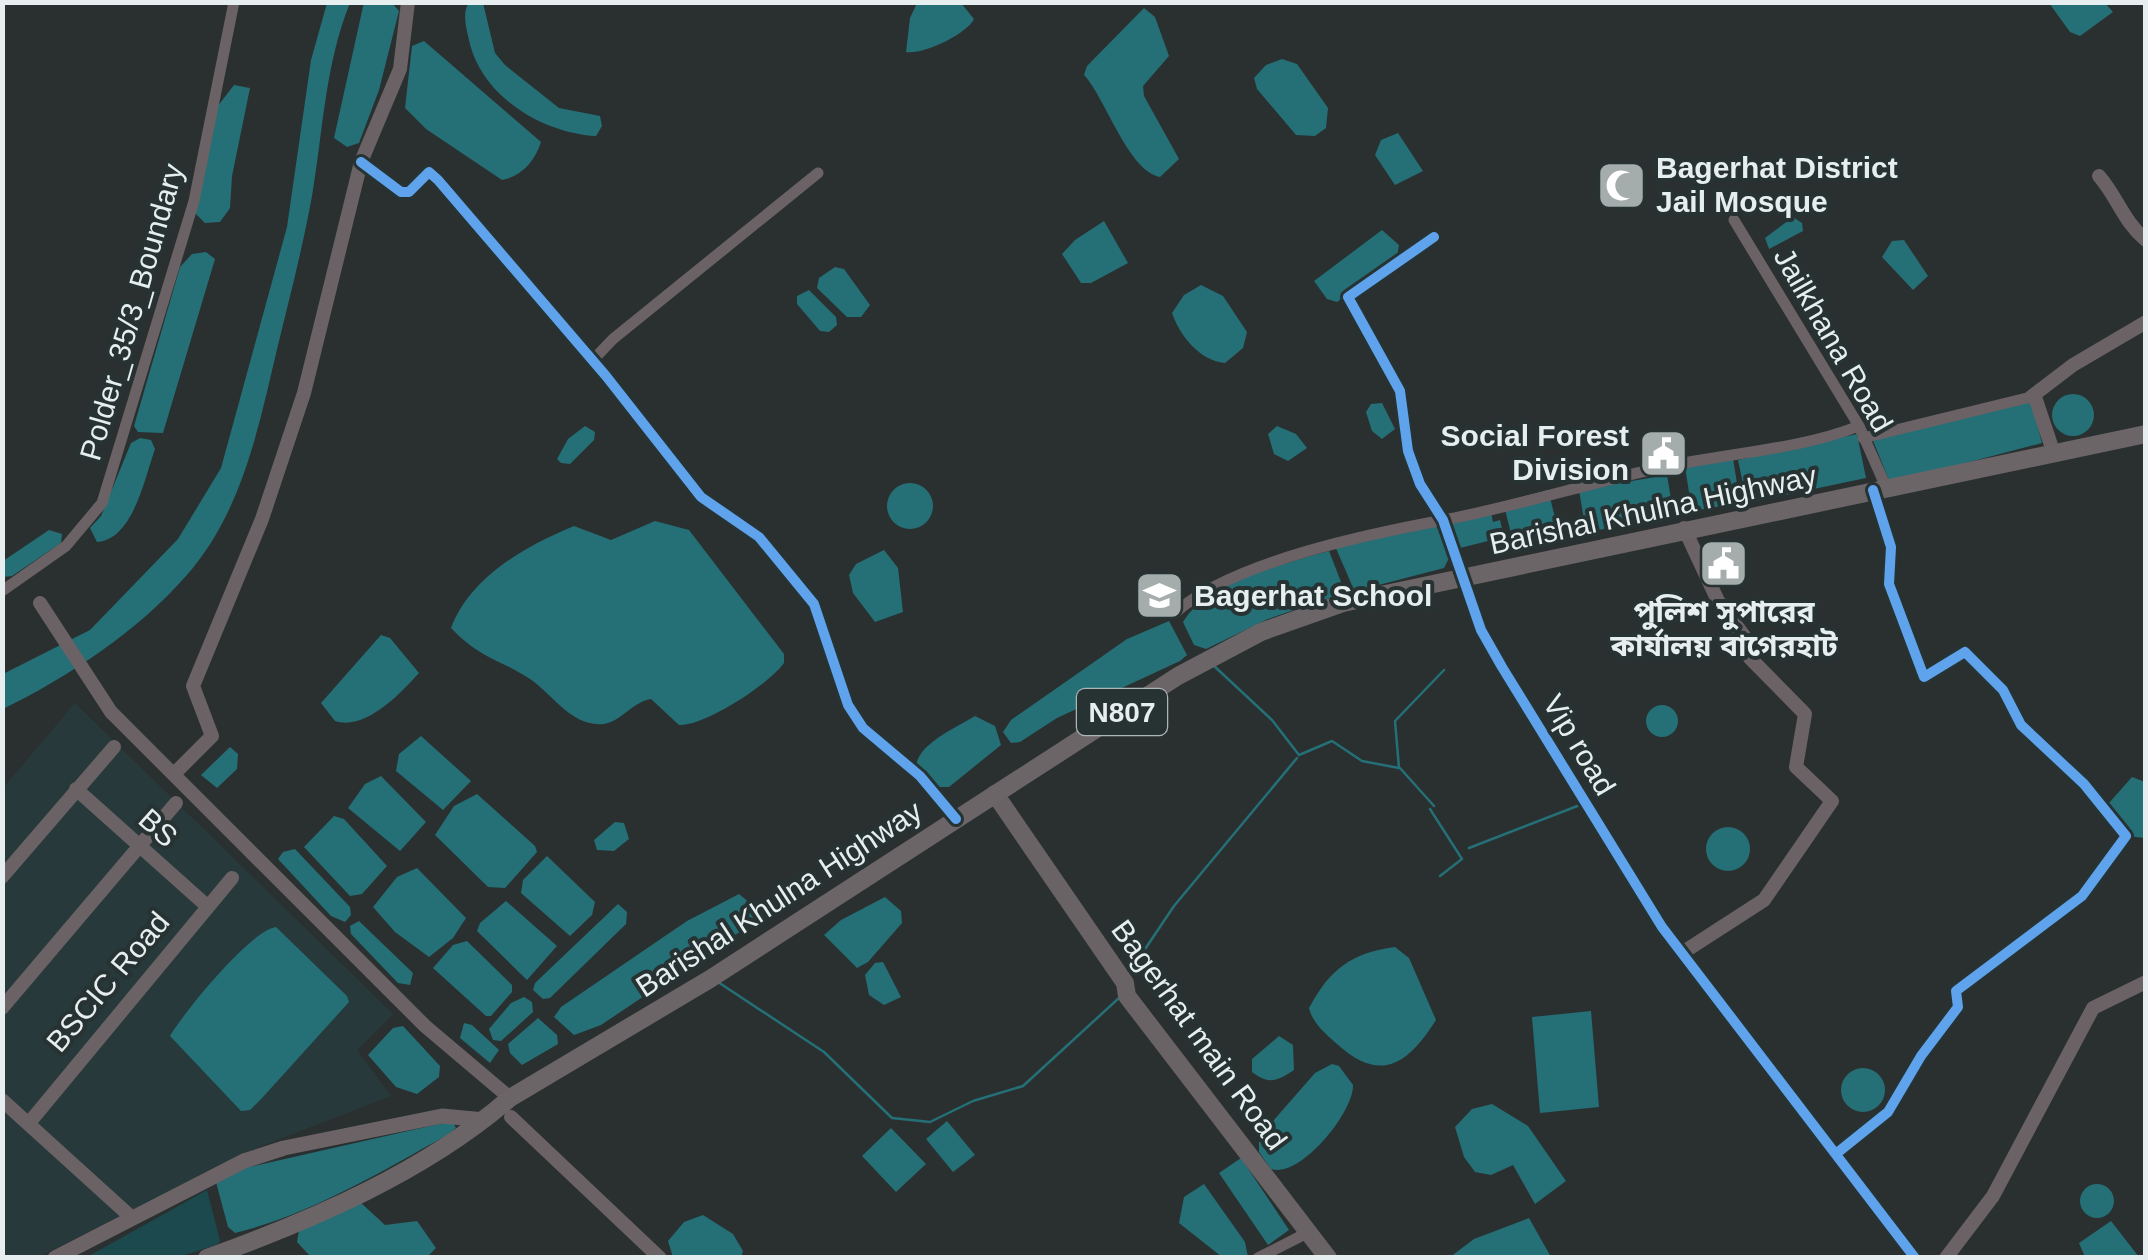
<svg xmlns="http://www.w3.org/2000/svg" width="2148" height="1260" viewBox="0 0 2148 1260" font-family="Arial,'Noto Sans Bengali',sans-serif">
<rect width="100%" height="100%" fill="#2a3030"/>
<path fill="#27393a" d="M75 703 393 1014 357 1050 391 1096 262 1146 38 1257 3 1258V788Z"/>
<path fill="#1b494e" d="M207 1190 220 1241 216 1245 178 1257H87Z"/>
<path fill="#256f77" d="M364 2 392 3 399 11 379 90 359 143 347 147 334 138Z
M469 2 483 3 495 53 505 65 559 108 600 116 602 126 596 136C542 133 481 96 469 40 466 27 462 13 469 2Z
M327 3H350C325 64 323 132 312 196 303 246 290 296 278 345 259 425 243 512 186 576 137 632 68 677 3 709V674L90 630 178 539 221 468 287 227 311 60Z
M917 3H961L974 19C967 34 923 55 906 52L910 18Z
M2049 3H2105L2113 12 2080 36 2070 32Z
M1144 8 1155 17 1169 56 1143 86 1144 96 1179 159 1160 177C1128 171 1105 97 1084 75L1087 66Z
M424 41 541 142C535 161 522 176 502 180L426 129 405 108 412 46Z
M1282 59 1297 64 1328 108 1326 128 1315 136 1296 135 1257 89 1254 78 1266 65Z
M234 85 250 88 232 176 230 208 220 222 205 223 195 213 217 107Z
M1398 133 1423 171 1395 185 1375 155 1381 140Z
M1793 217 1802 223 1803 231 1769 249 1765 238Z
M1104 221 1128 263 1091 283H1081L1062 254 1075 240Z
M1382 230 1399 245 1397 257 1337 302 1327 299 1314 281Z
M1904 240 1928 276 1913 290 1882 257 1892 241Z
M206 252 215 259 163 433 138 432 134 426 180 267 192 254Z
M835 267 844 269 870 305 861 317H847L817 288 819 278Z
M1201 285 1223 296 1247 332 1243 348 1225 363C1200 361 1180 336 1172 313L1184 295Z
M809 290 836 317 837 325 829 332 820 331 797 304V296Z
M2052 415a21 21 0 1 1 42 0a21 21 0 1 1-42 0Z
M2031 400 2042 443 1890 483 1872 438Z
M1382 403 1395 429 1382 439 1372 431 1366 412 1371 404Z
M585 426 595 432 594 440 570 464 561 463 557 459 568 439Z
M1277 426 1296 434 1307 448 1288 461 1274 454 1268 434Z
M1857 434 1866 478 1747 503 1738 460Z
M140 438 151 440 155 449C145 477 133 540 97 542L90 528 101 516 131 443Z
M1733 458 1740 503 1692 511 1685 467Z
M1667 475 1674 517 1586 532 1579 490Z
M887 506a23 23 0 1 1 46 0a23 23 0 1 1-46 0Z
M1548 490 1559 533 1514 545 1503 502Z
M1491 512 1493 522 1500 520 1504 537 1456 549 1450 522Z
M655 521 689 530 784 654V663C769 684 705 726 679 725L651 699C632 702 621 722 603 724 572 727 552 694 530 679 497 658 481 659 451 628 471 576 526 546 574 526L611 540Z
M1435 523 1450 556 1444 568 1367 588 1354 590 1335 546Z
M49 530 62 534 61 543 12 576 3 577V561Z
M884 550 898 568 903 612 875 622 853 593 849 575 856 564Z
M1329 551 1343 587 1341 594 1268 619 1206 649 1194 645 1183 622C1206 583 1286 563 1329 551Z
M1169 621 1187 655 1180 661 1057 718 1020 742 1011 743 1003 732 1011 720 1127 639Z
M381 635 390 638 419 673C400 694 365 731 335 721L321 703Z
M1646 721a16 16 0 1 1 32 0a16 16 0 1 1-32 0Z
M975 716 995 726 1001 745 949 787H936L916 770C914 745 956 728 975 716Z
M421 736 471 781 443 810 396 771 399 754Z
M230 747 238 754 237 769 217 788 201 775Z
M381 776 426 822 400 851 348 808 365 784Z
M2132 777 2145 782V838L2126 836 2109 803Z
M477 794 535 846 537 852 505 888 488 887 435 835 454 806Z
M334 816 344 819 387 866 362 894 350 896 304 847Z
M615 822 624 823 629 839 614 851 597 850 594 840Z
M1706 849a22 22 0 1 1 44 0a22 22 0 1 1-44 0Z
M295 849 350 907 351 915 345 922 331 916 278 859 283 852Z
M547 856 595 902 592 915 570 936 521 893 523 880Z
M417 868 466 918 453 938 429 957 395 932 373 907 397 877Z
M739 894 757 909 753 923 601 1025 574 1035 554 1017 561 1007 687 921Z
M885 897 901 911 902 923 868 962 857 968 824 935 841 920Z
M506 901 557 946 527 980 477 931 480 923Z
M618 904 627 912 626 924 550 998 543 999 533 990 535 983Z
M359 921 413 973 410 985 398 983 351 934 350 926Z
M276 927 347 996 349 1002 263 1097 250 1110 241 1111 170 1036C184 1012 251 930 276 927Z
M467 941 512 985V992L491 1016H486L433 968 453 945Z
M1395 947 1409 958 1436 1020C1408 1064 1381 1084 1337 1044 1325 1033 1313 1024 1309 1008 1330 969 1351 953 1395 947Z
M883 962 901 997 884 1005 869 995 865 975 875 963Z
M524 997 532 1002 533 1012 501 1041 493 1040 489 1029 511 1003Z
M1591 1011 1599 1107 1540 1113 1532 1017Z
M538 1018 557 1035 558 1044 522 1065 510 1053 508 1044Z
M464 1023 472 1025 499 1050 490 1063 460 1038Z
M403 1026 440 1066 439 1077 417 1094 396 1087 368 1055 393 1028Z
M1279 1036 1293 1045 1294 1070C1277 1081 1269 1085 1252 1072V1059Z
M1332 1064 1339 1066 1353 1085C1354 1112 1300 1179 1271 1169L1259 1152V1137L1315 1073Z
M1841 1090a22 22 0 1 1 44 0a22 22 0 1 1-44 0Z
M1492 1104 1528 1126 1566 1181 1535 1204 1513 1165 1491 1175 1475 1172 1464 1157 1455 1127 1472 1109Z
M452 1121 456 1128 447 1135C381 1172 309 1215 235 1233L228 1227 216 1182 223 1173Z
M947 1121 975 1155 953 1172 926 1139Z
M891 1128 926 1164 896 1192 862 1156Z
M1241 1158 1289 1230 1268 1245 1219 1173Z
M2080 1201a17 17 0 1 1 34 0a17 17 0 1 1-34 0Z
M1204 1184 1245 1242 1248 1257H1222L1179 1223 1184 1197Z
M360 1202 385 1225 417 1221 436 1248 427 1257H311L297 1242 299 1230Z
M703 1215 733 1234 743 1251 741 1257H673L668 1241 684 1222Z
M1529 1218 1551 1257H1450L1474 1239Z
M2111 1221 2139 1257H2085L2079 1243Z"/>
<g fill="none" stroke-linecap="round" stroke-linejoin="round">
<path stroke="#256f77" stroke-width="2.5" d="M1213 665 1272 720 1299 755 1332 741 1362 761 1399 768 1395 721 1444 670
M1400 768 1434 806
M1430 809 1462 859 1440 876
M1469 848 1580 805
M1129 973 1174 906 1297 758
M718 982 824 1052 892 1118 930 1122 973 1101 1023 1086 1119 998"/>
<path stroke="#6b6265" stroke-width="11" d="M361 162 401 192H409L429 172 438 180 606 376 701 497 759 537 814 604 848 705 863 728 920 776 956 819
M1734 220 1859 426 1886 487
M592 361 613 339 818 173
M1863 438 2031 397
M2 591 66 546 102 503 194 201 234 2
M1176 612C1234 561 1373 533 1449 519 1521 505 1592 482 1664 467 1728 453 1798 450 1859 426
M1258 1258 1309 1232"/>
<path stroke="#6b6265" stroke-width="14" d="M2099 176C2118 198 2123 221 2146 240
M1434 237 1348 297 1400 391 1408 451 1420 484 1443 520 1481 630 1502 667 1662 927 1915 1258
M2031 397 2073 365 2146 322
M2035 397 2054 454
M40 603 111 712 425 1026 510 1098
M175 773 212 736 193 686 262 519 304 393 361 162 400 69 408 2
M76 789 207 906
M2 877 114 747
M1682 953 1764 900 1832 801 1796 767 1805 714 1750 658 1744 636 1718 601 1684 528
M2 1008 176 803
M2 1100 131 1217
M511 1117 660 1258
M29 1123 232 878
M1837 1153 1888 1112 1921 1056 1958 1007 1956 991 2082 896 2126 836 2084 784 2021 725 2003 690 1965 652 1924 677 1889 584 1891 547 1873 490
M1946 1258 1993 1196 2093 1008 2146 982"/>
<path stroke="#6c6367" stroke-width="15" d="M55 1258 244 1161 284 1148 442 1116 485 1120"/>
<path stroke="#6a6366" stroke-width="18" d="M995 794 1125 983 1127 996 1328 1258"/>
<path stroke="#6c6568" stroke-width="18" d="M207 1258C312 1220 425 1172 510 1098L710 979 1178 676 1261 632 1343 603 2146 434"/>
<defs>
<path id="cycleway" d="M361 162 401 192H409L429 172 438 180 606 376 701 497 759 537 814 604 848 705 863 728 920 776 956 819
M1434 237 1348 297 1400 391 1408 451 1420 484 1443 520 1481 630 1502 667 1662 927 1915 1258
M1837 1153 1888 1112 1921 1056 1958 1007 1956 991 2082 896 2126 836 2084 784 2021 725 2003 690 1965 652 1924 677 1889 584 1891 547 1873 490"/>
</defs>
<use href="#cycleway" stroke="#273233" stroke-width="16"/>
<use href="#cycleway" stroke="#60a3ed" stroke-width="10"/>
</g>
<defs>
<symbol id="mosque-square" viewBox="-11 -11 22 22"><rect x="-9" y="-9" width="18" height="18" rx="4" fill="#a5acac" stroke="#273233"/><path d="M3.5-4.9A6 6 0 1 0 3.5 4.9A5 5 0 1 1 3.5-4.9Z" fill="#fff"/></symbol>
<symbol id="civic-square" viewBox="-11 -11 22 22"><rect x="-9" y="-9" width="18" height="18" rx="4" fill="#a5acac" stroke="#273233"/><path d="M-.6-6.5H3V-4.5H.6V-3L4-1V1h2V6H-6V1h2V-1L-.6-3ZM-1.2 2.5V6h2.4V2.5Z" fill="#fff"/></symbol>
<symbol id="school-square" viewBox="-11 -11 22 22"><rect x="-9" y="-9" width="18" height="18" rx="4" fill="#a5acac" stroke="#273233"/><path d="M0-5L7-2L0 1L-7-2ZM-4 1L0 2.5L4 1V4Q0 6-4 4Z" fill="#fff"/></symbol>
</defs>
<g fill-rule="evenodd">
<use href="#mosque-square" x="1594" y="158" width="55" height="55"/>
<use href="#civic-square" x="1636" y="426" width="55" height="55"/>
<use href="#civic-square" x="1696" y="536" width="55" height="55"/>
<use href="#school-square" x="1132" y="568" width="55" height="55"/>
</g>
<g text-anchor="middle" stroke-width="8" stroke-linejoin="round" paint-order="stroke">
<rect fill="#273233" stroke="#adb6b7" stroke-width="2.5" x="1077" y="689" width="90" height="46" rx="8"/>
<g font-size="28" font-weight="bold" fill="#e7eeef">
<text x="1122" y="722">N807</text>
</g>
<g font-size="30" font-weight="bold" fill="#e7eeef" stroke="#273233" text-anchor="start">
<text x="1656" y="178">Bagerhat District<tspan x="1656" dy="34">Jail Mosque</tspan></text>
<text x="1629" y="446" text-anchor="end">Social Forest<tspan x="1629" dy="34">Division</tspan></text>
<text x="1194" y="606">Bagerhat School</text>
<text x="1724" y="622" text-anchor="middle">পুলিশ সুপারের<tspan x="1724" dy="34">কার্যালয় বাগেরহাট</tspan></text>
</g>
<g font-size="30" fill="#e7eeef" stroke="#273233">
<text transform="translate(132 312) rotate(-74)" y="10">Polder_35/3_Boundary</text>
<text transform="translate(1833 340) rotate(60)" y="10">Jailkhana Road</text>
<text transform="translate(1653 510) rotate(-12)" y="10">Barishal Khulna Highway</text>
<text transform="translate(1579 745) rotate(59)" y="10">Vip road</text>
<text transform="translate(158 828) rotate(42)" y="10">BS</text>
<text transform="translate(779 899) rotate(-33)" y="10">Barishal Khulna Highway</text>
<text transform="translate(108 982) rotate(-50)" y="10">BSCIC Road</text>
<text transform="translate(1199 1035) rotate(54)" y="10">Bagerhat main Road</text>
</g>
</g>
<rect width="2148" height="1260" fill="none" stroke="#e7eeef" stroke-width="10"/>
</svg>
